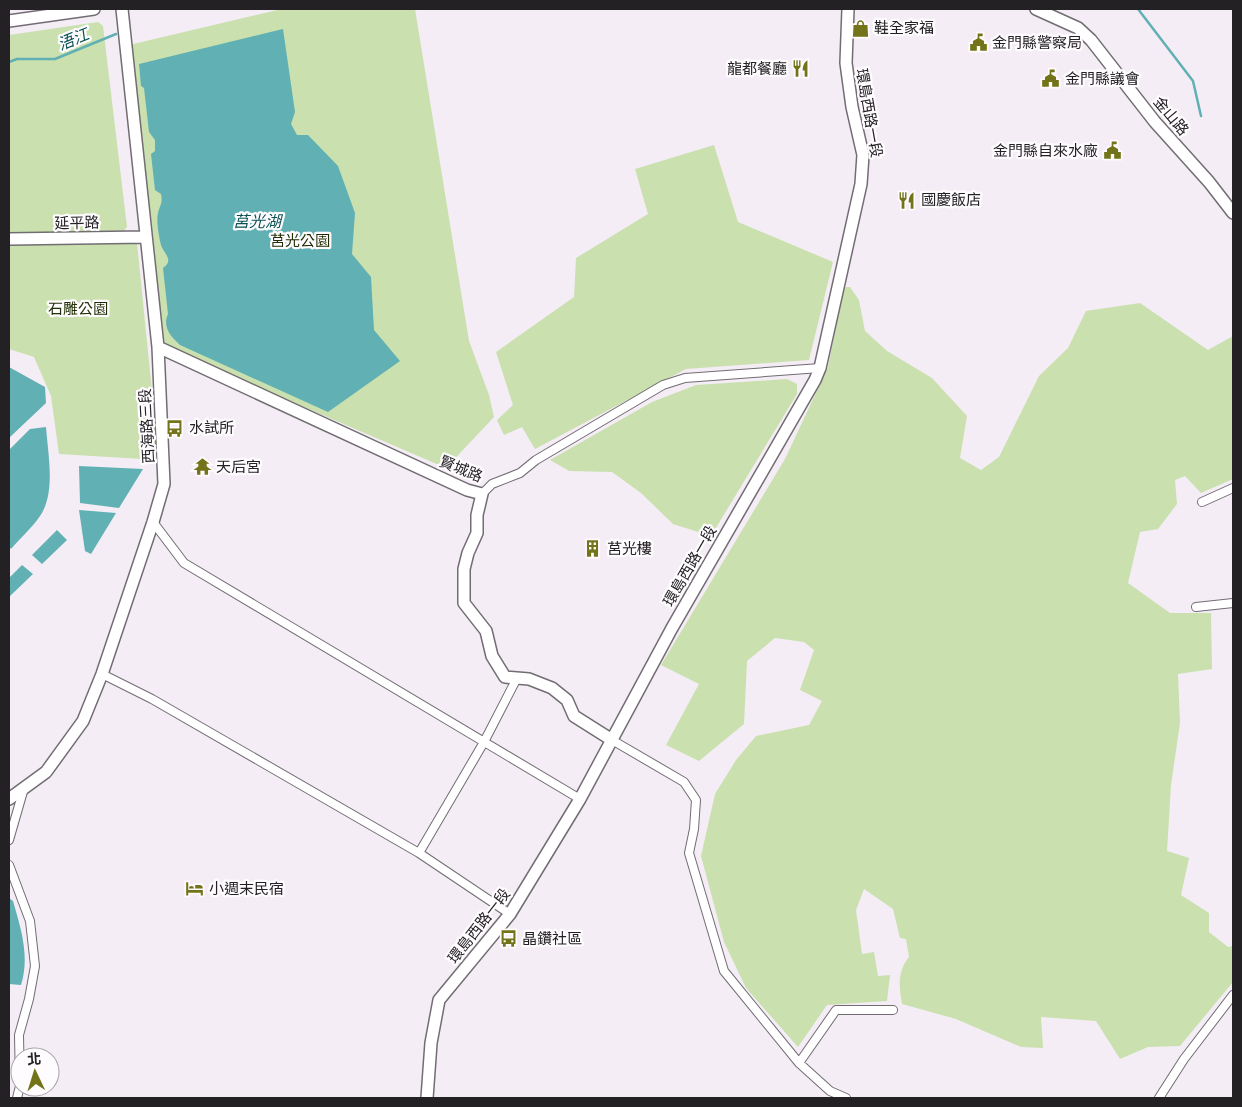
<svg xmlns="http://www.w3.org/2000/svg" width="1242" height="1107" viewBox="0 0 1242 1107" font-family="Rubik,'Noto Sans TC',sans-serif">
<rect width="100%" height="100%" fill="#f4edf5"/>
<path fill="#cae0ae" d="M282 9H415L469 341 489 395 494 417 446 468 160 345 129 45Z
M98 22 103 26 127 227 123 232 9 233V35Z
M714 145 738 222 833 262 809 360 686 369 535 449 522 427 504 435 497 420 513 405 496 352 574 297 576 258 648 214 635 169Z
M137 243 159 460 59 454 51 396 34 357 9 349V244Z
M844 287H850L859 300 865 331 887 351 932 378 967 416 960 458 981 470 999 457 1039 376 1068 348 1086 311 1140 303 1208 350 1233 336V479L1201 493 1185 476 1175 480 1177 504 1158 529 1140 532 1128 583 1170 613H1211L1212 669 1178 674 1180 723 1171 785 1167 851 1189 858 1181 895 1209 913V932L1228 947 1233 946V982L1180 1046 1148 1047 1120 1059 1096 1021 1041 1017 1043 1048 1021 1047 956 1019 902 1004C899 986 897 972 909 957L906 939 900 938 893 909 864 889 856 910 862 954 874 952 878 976 890 975 887 1001 827 1005 798 1047 746 988 724 942 701 856 715 794 736 760 756 736 809 725 822 701 800 690 814 650 804 642 775 638 747 661 744 724 699 761 666 745 699 684 661 665 785 459 828 367Z
M787 379 797 384V394L711 536 673 524 641 493 612 472 569 471 550 460 652 402 696 385Z"/>
<path fill="#61b0b3" d="M283 29 295 112 291 124 297 135H308L338 166 355 213 352 254 371 277 374 330 400 361 328 412 180 345C171 337 162 327 168 314L163 268C175 260 163 253 161 245 159 237 156 221 158 213 160 205 163 203 161 194L155 190 151 154 155 151V140L149 132 144 88 141 86 139 64Z
M9 367 45 387 46 403 9 438Z
M46 427C48 454 56 493 40 516 32 528 20 538 11 549L9 546V450L30 429Z
M79 466 143 469 119 508 80 503Z
M79 510 116 513 91 554 85 551Z
M57 530 67 540 42 564 32 555Z
M22 565 33 574 9 597V578Z
M9 898 13 901C21 929 30 956 21 985L9 984Z"/>
<g fill="none" stroke-linecap="round" stroke-linejoin="round">
<path stroke="#61b0b3" stroke-width="2.5" d="M1138 9 1193 81 1201 116
M9 62 17 59H55L116 34"/>
<defs>
<path id="street" d="M482 494 492 484 520 473 536 460 663 385 685 378 820 368
M1202 502 1233 488
M153 522 184 563 580 799
M1196 607 1233 603
M102 674 152 699 419 853 510 914
M612 740 684 782 696 800 694 829 689 853 724 971 799 1063 830 1091 846 1098
M9 840 24 788
M419 853 484 742 517 678
M9 865 30 921 35 966 29 999 19 1035 20 1086 17 1098
M799 1063 836 1010H893
M1159 1098 1184 1059 1233 995"/>
<path id="secondary" d="M1036 9 1078 28 1091 40 1155 122 1209 182 1233 213
M9 21 94 9
M9 239 145 237
M158 347 467 490 482 494 477 515V533L468 553 464 569V603L486 631 492 656 505 677 529 679 552 688 567 700 574 716 612 740
M9 799 46 772 83 721 102 674 153 522 164 484 158 347 122 9
M427 1098 431 1043 439 1000 510 914 580 799 672 628 815 380 820 368 861 184 863 155 852 107 846 63 848 9"/>
</defs>
<use href="#street" stroke="#726c73" stroke-width="10"/>
<use href="#secondary" stroke="#726c73" stroke-width="14"/>
<use href="#street" stroke="#fff" stroke-width="8"/>
<use href="#secondary" stroke="#fff" stroke-width="11"/>
</g>
<defs>
<symbol id="shop-bare" viewBox="-9 -9 18 18"><path d="M-5-2.5h2.3a2.7 3.5 0 0 1 5.4 0H5L5.5 6h-11ZM-1.5-2.5h3a1.5 2.3 0 0 0-3 0Z" fill="#73741a" stroke="#fffcff" stroke-width="2.5" paint-order="stroke"/></symbol>
<symbol id="civic-bare" viewBox="-9 -9 18 18"><path d="M-.6-6.5H3V-4.5H.6V-3L4-1V1h2V6H-6V1h2V-1L-.6-3ZM-1.2 2.5V6h2.4V2.5Z" fill="#73741a" stroke="#fffcff" stroke-width="2.5" paint-order="stroke"/></symbol>
<symbol id="restaurant-bare" viewBox="-9 -9 18 18"><path d="M-5-6h1v4h1v-4h1v4h1v-4h1v5L-1.5 .5V6h-2V.5L-5-1ZM5-6V6H3V1.5H1.5Q1.5-4 5-6Z" fill="#73741a" stroke="#fffcff" stroke-width="2.5" paint-order="stroke"/></symbol>
<symbol id="bus-bare" viewBox="-9 -9 18 18"><path d="M-5-6H5V4H4V6H2V4H-2V6H-4V4H-5ZM-3.5-4V0h7V-4ZM-3.5 1.2v1.5H-2V1.2ZM2 1.2v1.5H3.5V1.2Z" fill="#73741a" stroke="#fffcff" stroke-width="2.5" paint-order="stroke"/></symbol>
<symbol id="temple-bare" viewBox="-9 -9 18 18"><path d="M0-6L5-2H3V0L6.5 2.5H4V6H1.5V3h-3V6H-4V2.5H-6.5L-3 0V-2H-5Z" fill="#73741a" stroke="#fffcff" stroke-width="2.5" paint-order="stroke"/></symbol>
<symbol id="building-bare" viewBox="-9 -9 18 18"><path d="M-4-6H4V6H1V3H-1V6H-4ZM-2.5-4.3h1.7v1.8h-1.7ZM.8-4.3h1.7v1.8H.8ZM-2.5-1h1.7V.8h-1.7ZM.8-1h1.7V.8H.8Z" fill="#73741a" stroke="#fffcff" stroke-width="2.5" paint-order="stroke"/></symbol>
<symbol id="hotel-bare" viewBox="-9 -9 18 18"><path d="M-6-4.5h1.5V1H6V5H4.5V3h-9V5H-6ZM-4 0a1.8 1.8 0 1 1 3.6 0ZM.5 0V-2.5h3Q6-2.5 6 0Z" fill="#73741a" stroke="#fffcff" stroke-width="2.5" paint-order="stroke"/></symbol>
</defs>
<g fill-rule="evenodd">
<use href="#shop-bare" x="848" y="16" width="25" height="25"/>
<use href="#civic-bare" x="966" y="30" width="25" height="25"/>
<use href="#restaurant-bare" x="788" y="56" width="25" height="25"/>
<use href="#civic-bare" x="1038" y="66" width="25" height="25"/>
<use href="#civic-bare" x="1100" y="138" width="25" height="25"/>
<use href="#restaurant-bare" x="894" y="188" width="25" height="25"/>
<use href="#bus-bare" x="162" y="416" width="25" height="25"/>
<use href="#temple-bare" x="190" y="454" width="25" height="25"/>
<use href="#building-bare" x="580" y="536" width="25" height="25"/>
<use href="#hotel-bare" x="182" y="876" width="25" height="25"/>
<use href="#bus-bare" x="496" y="926" width="25" height="25"/>
</g>
<g text-anchor="middle" stroke-width="4.5" stroke-linejoin="round" paint-order="stroke">
<g font-size="15" fill="#242124" stroke="#fffcff" text-anchor="start">
<text x="874" y="33">鞋全家福</text>
<text x="992" y="48">金門縣警察局</text>
<text x="787" y="74" text-anchor="end">龍都餐廳</text>
<text x="1065" y="84">金門縣議會</text>
<text x="1098" y="156" text-anchor="end">金門縣自來水廠</text>
<text x="921" y="205">國慶飯店</text>
<text x="189" y="433">水試所</text>
<text x="216" y="472">天后宮</text>
<text x="607" y="554">莒光樓</text>
<text x="209" y="894">小週末民宿</text>
<text x="522" y="944">晶鑽社區</text>
</g>
<g font-size="15" fill="#242124" stroke="#fffcff">
<text transform="translate(869 113) rotate(80)" y="5">環島西路一段</text>
<text transform="translate(1171 116) rotate(50)" y="5">金山路</text>
<text transform="translate(77 223) rotate(-1)" y="5">延平路</text>
<text transform="translate(147 426) rotate(-93)" y="5">西海路三段</text>
<text transform="translate(461 469) rotate(22)" y="5">賢城路</text>
<text transform="translate(690 566) rotate(-60)" y="5">環島西路一段</text>
<text transform="translate(479 926) rotate(-52)" y="5">環島西路一段</text>
</g>
<g font-size="15" fill="#202f05" stroke="#fffcff">
<text x="300" y="246">莒光公園</text>
<text x="78" y="314">石雕公園</text>
</g>
<g font-size="16" font-style="italic" fill="#085254" stroke="#fffcff">
<text transform="translate(73 39) rotate(-22)" y="6">浯江</text>
<text x="257" y="227">莒光湖</text>
</g>
</g>
<rect width="1242" height="1107" fill="none" stroke="#242124" stroke-width="20"/>
<g transform="translate(35 1072) rotate(356)"><circle r="24" fill="#fffcff" stroke="#a7a4a7"/>
<path d="M0-4L9 19L0 12L-9 19Z" fill="#73741a"/>
<text y="-8" font-size="14" font-weight="bold" text-anchor="middle" fill="#242124">北</text>
</g>
</svg>
